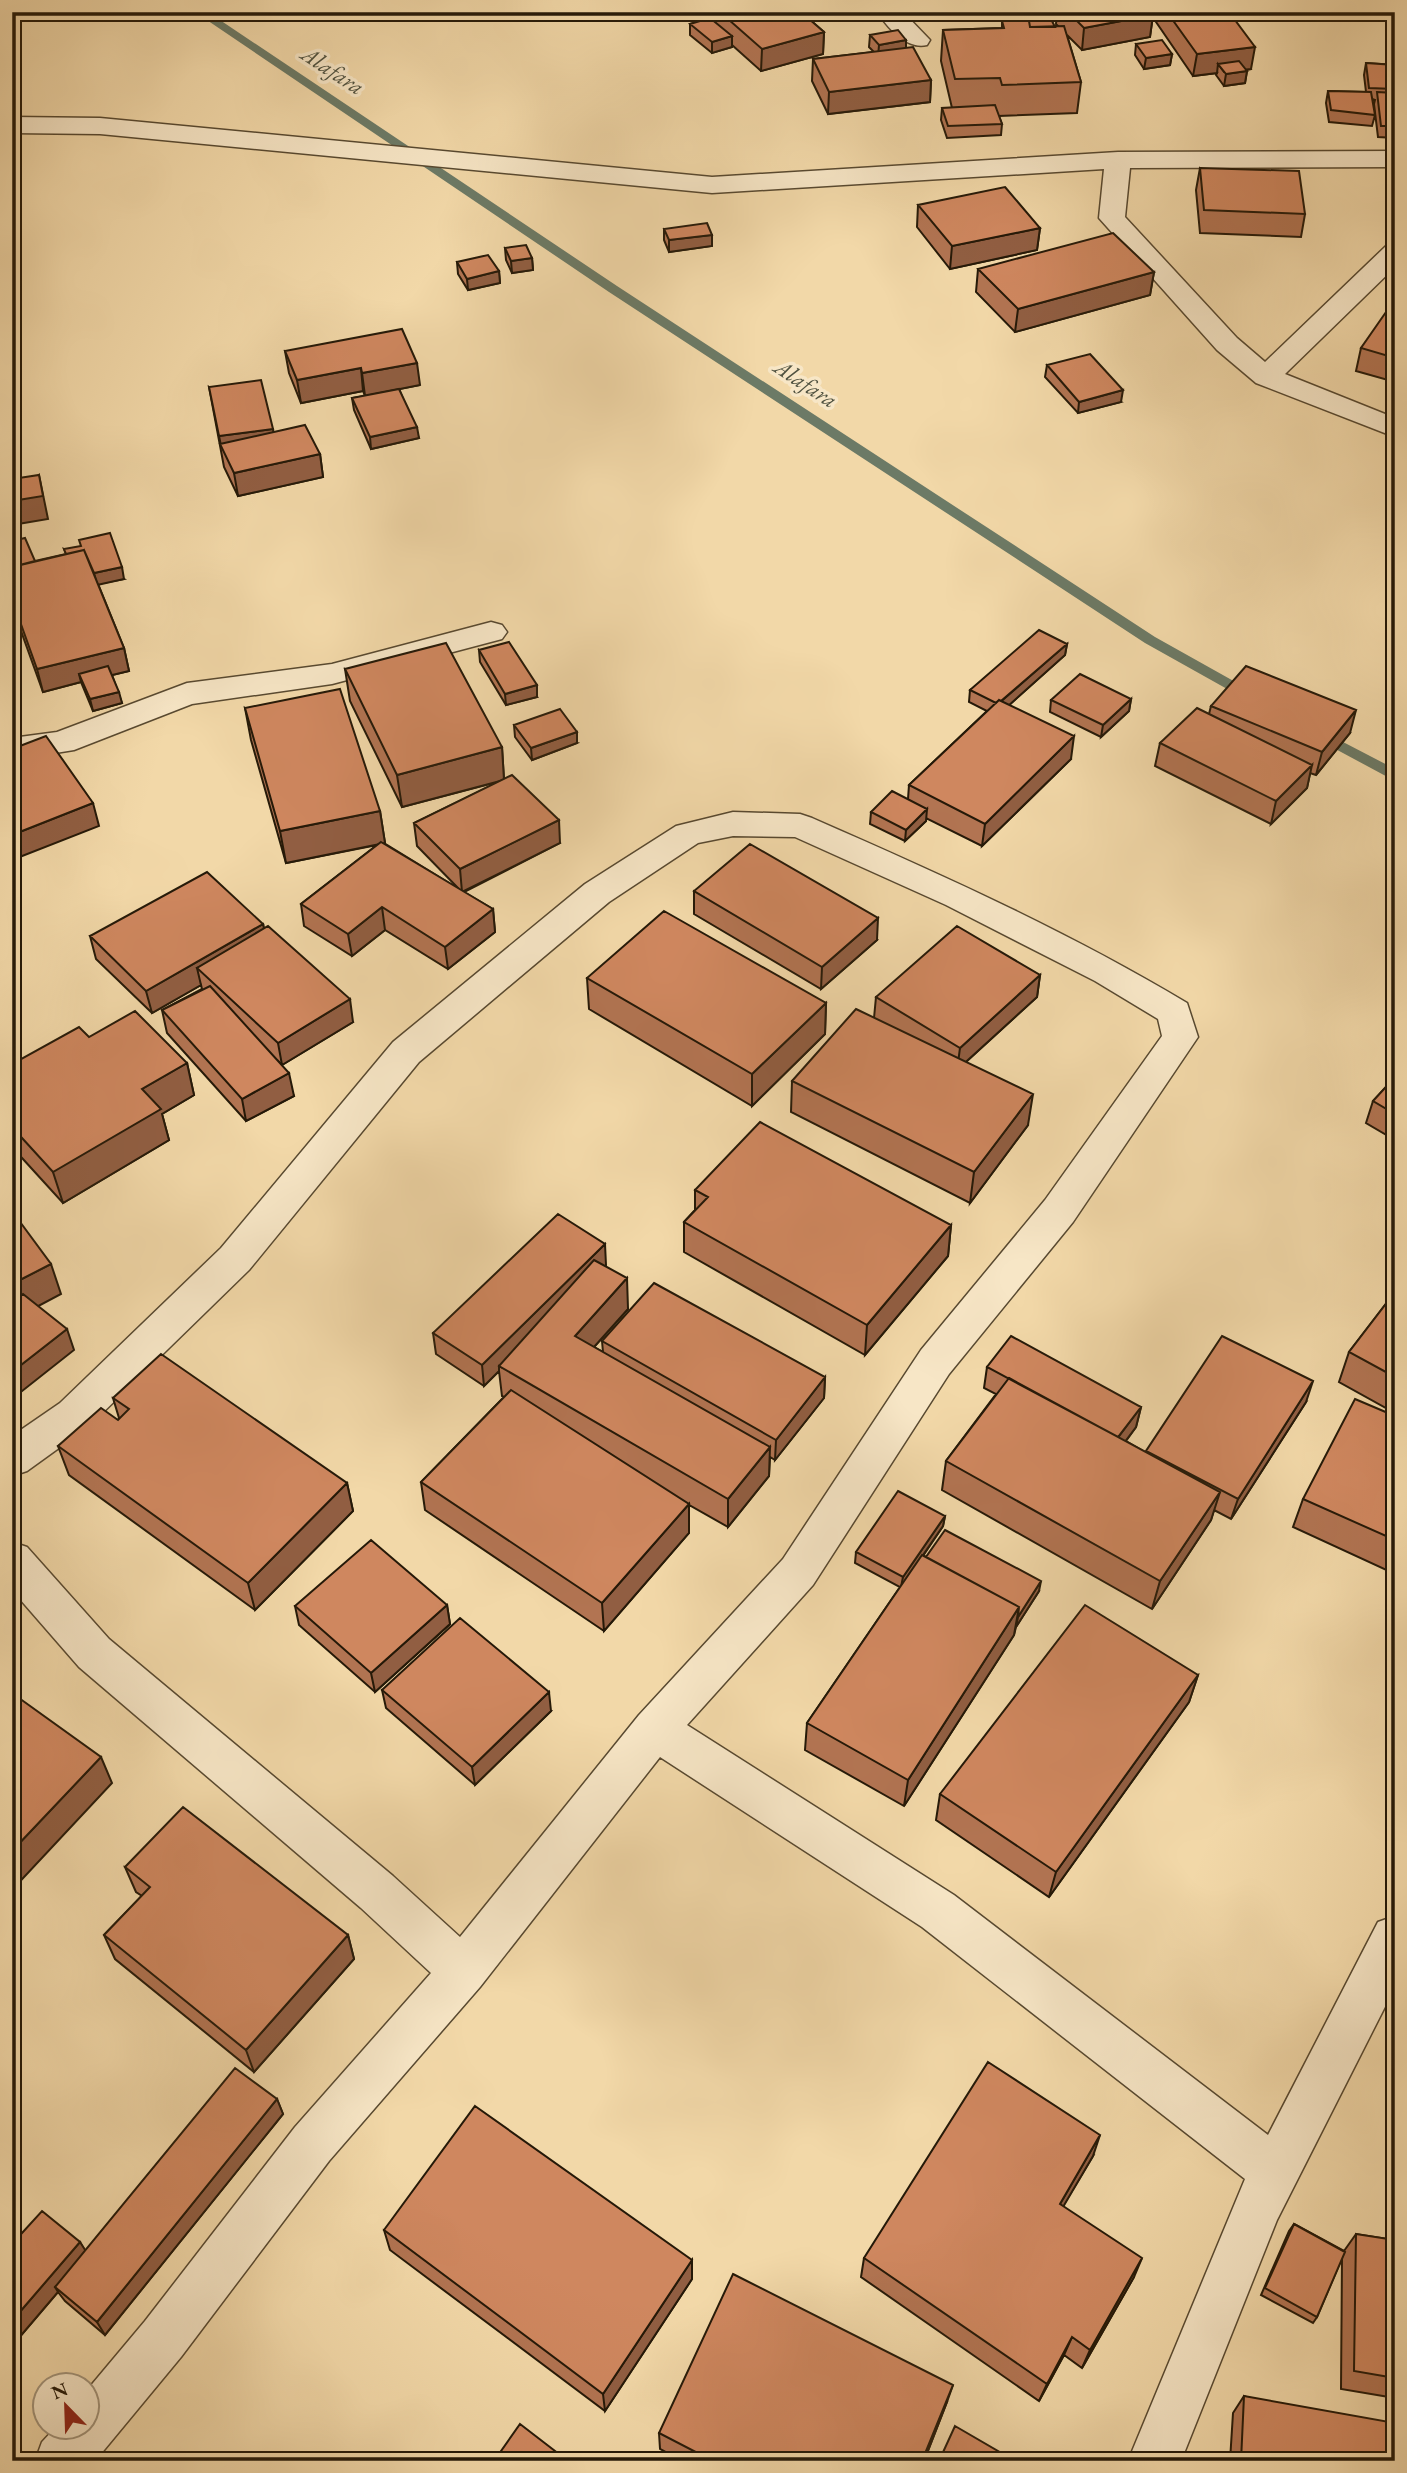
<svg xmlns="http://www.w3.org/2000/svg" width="1407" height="2473" viewBox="0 0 1407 2473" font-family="'EB Garamond',serif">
<rect width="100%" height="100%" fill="#f2d8a8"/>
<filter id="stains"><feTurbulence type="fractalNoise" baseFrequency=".00286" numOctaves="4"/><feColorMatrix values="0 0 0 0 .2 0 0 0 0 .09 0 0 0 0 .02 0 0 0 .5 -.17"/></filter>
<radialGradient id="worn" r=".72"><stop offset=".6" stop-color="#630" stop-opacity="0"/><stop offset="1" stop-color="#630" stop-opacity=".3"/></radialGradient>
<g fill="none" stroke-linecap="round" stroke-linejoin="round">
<path fill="#6c7a66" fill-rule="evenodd" d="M195 12H208L617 286 1155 637 1255 693V699H1245L1145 643 609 292Z
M1320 730 1395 769V781L1315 738 1313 735Z"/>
<defs>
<path id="minor" d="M877 12H903L930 40 927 45C907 50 888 28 877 12Z
M12 117 100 118 712 177 1118 152 1395 151V167L1130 168 1125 217 1237 338 1265 362 1386 246 1395 244V267L1285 374 1395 418V437L1256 383 1217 350 1099 218 1104 169 712 193 100 134 12 133Z
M491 622 502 625 507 632 502 639 332 684 192 704 74 750 12 760V738L57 732 187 683 332 664Z
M733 812 800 814 812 818C940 874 1067 931 1187 1003L1198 1037 1073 1222 949 1374 813 1585 687 1725 954 1895 1268 2135 1378 1922 1395 1916V1987L1277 2220 1181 2461H1128L1245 2179 922 1927 660 1757 480 1987 329 2161 181 2357 95 2461H35L42 2442 55 2428H88V2389L145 2321 295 2127 431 1973 361 1908 79 1667 12 1590V1542L27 1547 109 1639 393 1876 460 1937 639 1715 783 1559 921 1350 1045 1200 1162 1036 1158 1019 1095 981 946 905 795 837 733 836 698 843 609 902 419 1062 249 1270 88 1427 27 1471 12 1476V1436L60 1403 221 1248 393 1042 585 884 676 826Z"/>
</defs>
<use href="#minor" stroke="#584930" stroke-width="3"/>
<use href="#minor" fill="#f7e6c6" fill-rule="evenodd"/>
</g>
<path fill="#b27452" stroke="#251908" stroke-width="2" d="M695 12H801L824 32 823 54 761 71 732 45V47L712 53 690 35V24L704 20Z
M1057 12H1150L1153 15 1150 37 1082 50 1067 35 1081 82 1077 113 999 116 1002 124 1001 135 947 138 941 120 942 108H952L941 61 943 30 1002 28V21H1021V19L1059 27 1056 24Z
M1155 12H1229L1251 69 1246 70 1247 71 1245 83 1224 86 1216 75 1217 73 1193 76 1154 19Z
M870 35 906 40V48L931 80 930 102 828 114 812 81 813 59 874 52 869 47Z
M1136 44 1172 54 1170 65 1144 69 1135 55Z
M1366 63 1395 65V138L1378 137 1374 104 1375 100 1372 99 1375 115 1372 126 1329 122 1326 103 1328 91 1366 92 1364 75Z
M1200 168 1305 214 1301 237 1200 233 1196 190Z
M918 205 1040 228 1037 250 950 269 917 227Z
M664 229 712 235V246L669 252 664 240Z
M505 248 532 258 533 270 512 273 506 260Z
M457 262 499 271 500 283 468 290 458 274Z
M978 269 1154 272 1150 295 1015 332 976 292Z
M1395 314V382L1356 371 1361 348Z
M285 351 420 385 399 389 419 438 371 449 354 410 352 398 365 396 363 391 301 403 289 373Z
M1047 365 1121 402 1078 413 1045 377Z
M209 387 273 432 320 454 323 477 238 496 224 467Z
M12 541 35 561 66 554 64 549 124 579 98 584 124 648 129 671 112 675 122 703 93 711 81 682 43 692 12 606Z
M1067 644 1065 655 1009 705 1071 759 982 846 926 818V821L905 841 870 824 871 812 908 799 909 785 987 711 969 702 970 690Z
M479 650 537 697 506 705 480 662Z
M345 669 502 747 504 779 560 843 464 892 493 909 495 932 448 969 385 930 352 956 304 926 301 904 377 845 286 863 251 740 245 708 380 811 385 843H384L459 889 417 846 414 823 501 781 402 807 350 701Z
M1131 699 1129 711 1101 737 1050 712 1051 700Z
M1211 706 1350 733 1316 775 1310 773 1307 788 1271 824 1155 766 1160 743 1209 714Z
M514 725 577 743 532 760 515 737Z
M694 891 877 940 821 989 694 914Z
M263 924 264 929 353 1022 282 1065 277 1060 294 1096 246 1121 167 1033 162 1010 202 989 201 985 152 1013 96 959 90 936Z
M1040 975 1037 997 966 1062 1028 1125 970 1203 791 1112 792 1081 874 1018 876 997Z
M587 978 826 1003 825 1034 752 1106 589 1009Z
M89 1037 187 1063 194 1095 162 1114 169 1140 63 1203 12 1147V1064Z
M1395 1077V1140L1366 1123 1373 1101Z
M695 1190 951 1225 948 1256 865 1355 684 1252V1222L695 1210Z
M606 1265 605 1266 628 1309 594 1347 603 1352 602 1341 825 1377 824 1398 775 1460 770 1457 769 1476 728 1527 689 1505V1533L604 1631 425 1510 421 1482 504 1397 502 1396 499 1371 484 1386 436 1354 433 1333Z
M1395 1292V1413L1339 1382 1349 1352Z
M987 1367 1141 1407 1136 1427 1126 1441 1145 1452 1306 1402 1231 1519 1214 1510 1211 1520 1152 1609 942 1490 946 1461 996 1394 984 1388Z
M113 1398 347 1483 353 1511 255 1610 69 1475 58 1446 118 1420 119 1418Z
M1395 1416V1574L1293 1527 1303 1499Z
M945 1516 943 1526 923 1556 1039 1591 1016 1627 1014 1635 904 1806 805 1750 807 1723 900 1587 855 1563 856 1552Z
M447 1605 450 1624 375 1692 299 1625 295 1606Z
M1198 1675 1189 1702 1049 1897 936 1820 940 1794Z
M382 1690 551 1711 475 1785 386 1708Z
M125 1867 348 1935 354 1959 254 2072 115 1959 104 1935 142 1896 136 1892Z
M277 2099 283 2114 105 2335 65 2301 58 2292 12 2346V2244L80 2242 85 2251Z
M1093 2156 1063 2206 1134 2277 1082 2368 1064 2355 1039 2401 861 2277 864 2258Z
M1294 2224 1344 2251 1356 2234 1395 2240V2398L1341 2389 1342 2258 1317 2317 1313 2323 1261 2295 1289 2231Z
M384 2230 692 2260V2279L605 2411 390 2250Z
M1244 2396 1395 2461H1230L1233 2413Z
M947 2402 924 2461H682L660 2449 659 2433Z"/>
<path fill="#915e42" stroke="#251908" stroke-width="2" d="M1153 15 1150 37 1082 50 1084 28Z
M824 32 823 54 761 71 762 49Z
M732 36V47L712 53V42Z
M906 40V51L878 57 879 45Z
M1255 47 1251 69 1224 72 1218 64 1217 73 1193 76 1197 54Z
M1172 54 1170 65 1144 69 1146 58Z
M1247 71 1245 83 1224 86 1226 74Z
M931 80 930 102 828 114 829 92Z
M1040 228 1037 250 950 269 952 246Z
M712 235V246L669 252V240Z
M532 258 533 270 512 273 511 261Z
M499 271 500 283 468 290 467 279Z
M1154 272 1150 295 1015 332 1018 309Z
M417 363 420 385 365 396 362 373Z
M361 368 363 391 301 403 297 380Z
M1123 390 1121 402 1078 413 1079 402Z
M417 427 419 438 371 449 370 437Z
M273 429 276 452 221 446 219 436Z
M320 454 323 477 238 496 234 473Z
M39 475 48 519 12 525V501Z
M122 567 124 579 97 585 94 573Z
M1067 644 1065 655 997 716 998 704Z
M124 648 129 671 83 682 79 674 81 682 43 692 37 669Z
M537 685V697L506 705 505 694Z
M119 692 122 703 93 711 90 699Z
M1131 699 1129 711 1101 737 1103 725Z
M1356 710 1350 733 1316 775 1322 752Z
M577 732V743L532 760 531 748Z
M1074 736 1071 759 982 846 985 824Z
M502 747 504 780 402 807 397 775Z
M1312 765 1307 788 1271 824 1276 801Z
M93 803 99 826 12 860V835Z
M927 809 926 821 905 841 906 830Z
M380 811 385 843 286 863 280 831Z
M559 820 560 843 462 892 460 869Z
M382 907 385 930 352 956 348 934Z
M493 909 495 932 448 969 445 947Z
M878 918 877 940 821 989 822 967Z
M263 924 268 947 197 968 201 985 152 1013 146 991Z
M1040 975 1037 997 957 1070 960 1048Z
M350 999 353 1022 282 1065 278 1043Z
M826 1003 825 1034 752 1106V1074Z
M187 1063 194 1095 162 1114 169 1140 63 1203 53 1172 142 1089Z
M289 1073 294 1096 246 1121 242 1099Z
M1033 1094 1028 1125 970 1203 974 1172Z
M951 1225 948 1256 865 1355 867 1325Z
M605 1244 606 1265 503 1368 499 1366V1371L484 1386 482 1365Z
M51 1264 61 1294 12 1320V1284Z
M627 1278 628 1309 577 1366 575 1336Z
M67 1329 74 1350 12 1399V1372Z
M825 1377 824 1398 775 1460 776 1440Z
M1313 1381 1306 1402 1231 1519 1238 1499Z
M1141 1407 1136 1427 1112 1459 1117 1439Z
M770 1447 769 1476 728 1527V1499Z
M347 1483 353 1511 255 1610 248 1583Z
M1220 1492 1211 1520 1152 1609 1160 1581Z
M689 1504V1533L604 1631 602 1603Z
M945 1516 943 1526 901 1587 903 1577Z
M1041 1581 1039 1591 1016 1627 1018 1617Z
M447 1605 450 1624 375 1692 371 1673Z
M1019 1607 1014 1635 904 1806 908 1780Z
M1198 1675 1189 1702 1049 1897 1056 1872Z
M549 1692 551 1711 475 1785 472 1767Z
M101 1757 112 1783 12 1890V1851Z
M348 1935 354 1959 254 2072 246 2050Z
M277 2099 283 2114 105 2335 97 2322Z
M1100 2135 1093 2156 1053 2224 1060 2204Z
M80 2242 89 2256 55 2287 58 2292 12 2346V2321Z
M1142 2258 1134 2277 1082 2368 1090 2350Z
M692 2260V2279L605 2411 603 2394Z
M1072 2337 1064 2355 1039 2401 1047 2384Z
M953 2385 947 2402 924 2461H922Z"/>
<path fill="#cf875f" stroke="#251908" stroke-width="2" d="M720 12H801L824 32 762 49Z
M1068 12H1150L1153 15 1084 28Z
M1167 12H1229L1255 47 1197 54Z
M1050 17 1055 27H1030L1029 21H1022L1021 19Z
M710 18 732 36 712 42 690 24Z
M1002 21H1029L1030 27 1064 26 1081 82 1002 85 1000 78 955 79 943 30 1004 28Z
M898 30 906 40 879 45 870 35Z
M1162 40 1172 54 1146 58 1136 44Z
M913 47 931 80 829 92 813 59Z
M1239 61 1247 71 1226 74 1218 64Z
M1366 63 1395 65V89L1369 88Z
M1328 91 1371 92 1375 115 1331 110Z
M1377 92 1395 93V126H1381Z
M995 105 1002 124 948 126 942 108Z
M1200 168 1299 171 1305 214 1204 210Z
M1005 187 1040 228 952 246 918 205Z
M707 223 712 235 669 240 664 229Z
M1113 233 1154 272 1018 309 978 269Z
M526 245 532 258 511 261 505 248Z
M488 255 499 271 467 279 457 262Z
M1386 312 1395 314V358L1361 348Z
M402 329 417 363 362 373 361 368 297 380 285 351Z
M1090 354 1123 390 1079 402 1047 365Z
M261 380 273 429 219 436 209 387Z
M399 389 417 427 370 437 352 398Z
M305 425 320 454 234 473 220 444Z
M39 475 43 496 12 501V479Z
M110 533 122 567 94 573 84 550 66 554 64 549 81 546 79 540Z
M25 538 35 561 12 567V541Z
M84 550 124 648 37 669 12 599V567Z
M1039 630 1067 644 1001 701 999 700 996 703 970 690Z
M509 642 537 685 505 694 479 650Z
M446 643 502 747 397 775 345 669Z
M108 666 119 692 90 699 79 674Z
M1246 666 1356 710 1322 752 1211 706Z
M1080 674 1131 699 1103 725 1051 700Z
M340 689 380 811 280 831 245 708Z
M999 700 1074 736 985 824 909 785Z
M1197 708 1312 765 1276 801 1160 743Z
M560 709 577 732 531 748 514 725Z
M46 736 93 803 12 835V749Z
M512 775 559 820 460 869 414 823Z
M892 791 927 809 906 830 871 812Z
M381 842 493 909 445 947 382 907 348 934 301 904Z
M750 844 878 918 822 967 694 891Z
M207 872 263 924 146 991 90 936Z
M664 911 826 1003 752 1074 587 978Z
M268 926 350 999 278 1043 197 968Z
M957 926 1040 975 960 1048 876 997Z
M210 986 289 1073 242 1099 162 1010Z
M856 1009 1033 1094 974 1172 792 1081Z
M135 1011 187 1063 142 1089 161 1109 53 1172 12 1127V1064L79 1027 89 1037Z
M1395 1077V1114L1373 1101Z
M760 1122 951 1225 867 1325 684 1222 708 1197 695 1190Z
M12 1211 51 1264 12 1284Z
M558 1214 605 1244 482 1365 433 1333Z
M594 1260 627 1278 575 1336 770 1447 728 1499 499 1366Z
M654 1283 825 1377 776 1440 602 1341Z
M1395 1292V1377L1349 1352Z
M23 1294 67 1329 12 1372V1303Z
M1011 1336 1141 1407 1118 1437 987 1367Z
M1222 1336 1313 1381 1238 1499 1146 1451Z
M161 1354 347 1483 248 1583 58 1446 101 1408 118 1420 129 1409 113 1398Z
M1009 1378 1220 1492 1160 1581 946 1461Z
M511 1390 689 1504 602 1603 421 1482Z
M1355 1399 1395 1416V1540L1303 1499Z
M898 1491 945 1516 903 1577 856 1552Z
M945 1530 1041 1581 1018 1617 1019 1607 926 1557Z
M371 1540 447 1605 371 1673 295 1606Z
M922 1555 1019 1607 908 1780 807 1723Z
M1085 1605 1198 1675 1056 1872 940 1794Z
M460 1618 549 1692 472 1767 382 1690Z
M12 1693 101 1757 12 1851Z
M183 1807 348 1935 246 2050 104 1935 150 1887 125 1867Z
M988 2062 1100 2135 1060 2204 1142 2258 1090 2350 1072 2337 1047 2384 864 2258Z
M235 2068 277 2099 97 2322 55 2287Z
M475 2106 692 2260 603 2394 384 2230Z
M42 2211 80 2242 12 2321V2244Z
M1294 2224 1345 2252 1317 2317 1265 2288Z
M1356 2234 1395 2240V2378L1354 2371Z
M733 2274 953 2385 922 2461H713L659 2433Z
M1244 2396 1395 2423V2461H1241Z
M520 2424 568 2461H494Z
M955 2426 1015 2461H939Z"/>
<g text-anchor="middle" stroke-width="7" stroke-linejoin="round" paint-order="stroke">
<g font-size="23" font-style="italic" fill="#4f513f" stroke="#f7e6c6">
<text transform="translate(333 70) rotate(33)" y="8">Alafara</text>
<text transform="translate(806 383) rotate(33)" y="8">Alafara</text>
</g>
</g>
<rect width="1407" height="2473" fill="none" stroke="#f2d8a8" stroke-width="42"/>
<rect x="14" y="14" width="1379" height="2445" fill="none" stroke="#251908" stroke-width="3.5"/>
<rect x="21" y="21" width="1365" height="2431" fill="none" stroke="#251908" stroke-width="2"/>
<g transform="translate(66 2406) rotate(337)"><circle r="33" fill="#f7e6c6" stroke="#a3947a" stroke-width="2"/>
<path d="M0-5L12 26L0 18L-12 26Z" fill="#8f2418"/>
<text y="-10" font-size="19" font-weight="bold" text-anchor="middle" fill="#251908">N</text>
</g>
<rect width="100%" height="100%" filter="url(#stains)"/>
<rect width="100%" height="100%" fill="url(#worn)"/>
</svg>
